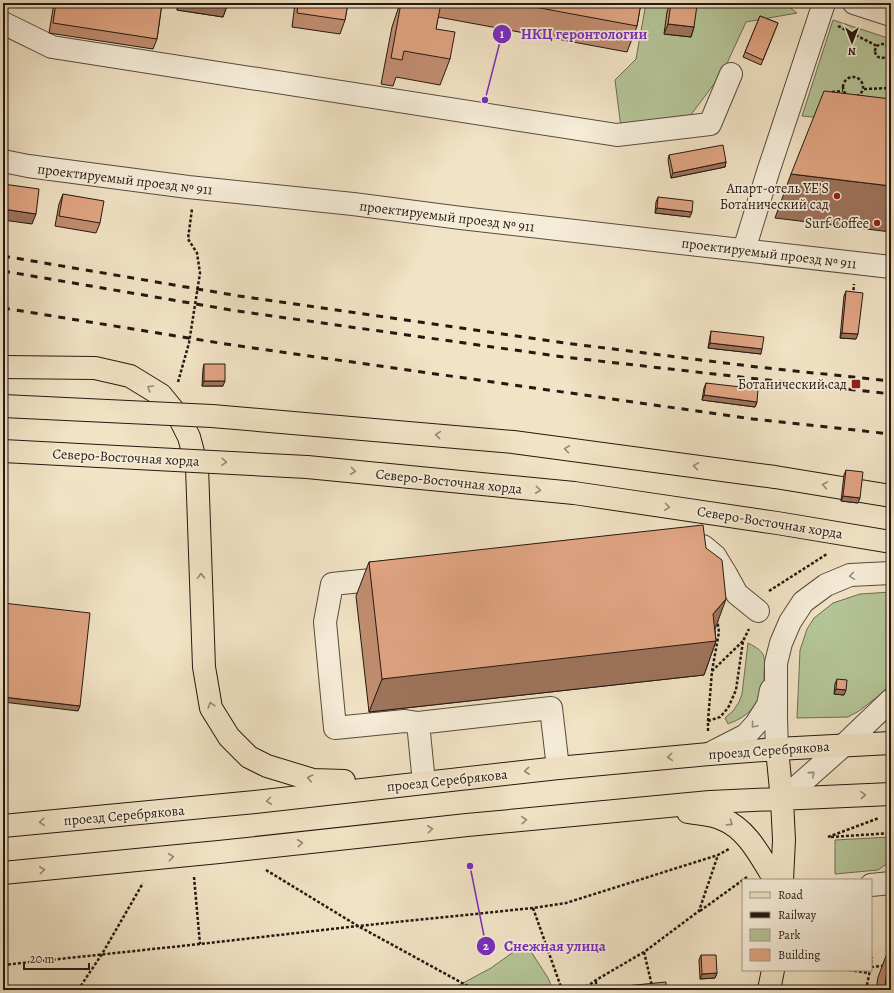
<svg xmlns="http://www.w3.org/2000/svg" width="894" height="993" viewBox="0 0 894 993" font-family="Alegreya,serif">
<rect width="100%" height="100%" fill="#f1e3c5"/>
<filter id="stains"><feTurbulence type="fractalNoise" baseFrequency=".005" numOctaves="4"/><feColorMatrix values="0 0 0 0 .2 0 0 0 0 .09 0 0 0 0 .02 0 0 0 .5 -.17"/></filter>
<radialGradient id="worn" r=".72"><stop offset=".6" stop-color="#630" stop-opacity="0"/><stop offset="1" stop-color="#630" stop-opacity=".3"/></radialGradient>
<path fill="#b5c598" stroke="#6c6e54" d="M646 3H784L797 13 746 22 723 72 690 116 621 127 615 80 636 59Z
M833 20 891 39V125L802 116Z
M891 592V683L881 694 859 711 848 717 797 718 800 650 807 629 814 618 833 603 860 594Z
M748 643C766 652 765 655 764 675 764 679 764 683 764 687 762 700 750 713 739 719 736 721 732 722 728 724L725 718 733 711 739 702 742 694Z
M891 837V861L878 870 835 874V840Z
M519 948 530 950 548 978 553 990H450L491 968Z"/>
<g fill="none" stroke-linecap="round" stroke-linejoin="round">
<defs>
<path id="minor" d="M854 3 891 15
M3 23 52 47 617 135 710 124 731 74
M3 161 28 166 188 187 353 204 461 218 891 267
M744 250 768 172 824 3
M703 546 715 556 726 574 737 594 758 611
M391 578 332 584 325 622 335 728 405 721 418 723
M777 749 776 719V663L781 643 790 622 803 602 826 585 850 575 891 573
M709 754 746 735 756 724 768 705 771 690
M424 783 418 723 551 708 558 768
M782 800 844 745 891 700
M871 885 891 883"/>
<path id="major" d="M3 367 95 368 130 376 161 395 179 417 189 437 197 467 204 667 211 708 229 737 249 757 267 766 313 780 344 781
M777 749 782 800 784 840 782 880
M688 812C700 814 711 814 722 819 748 829 761 858 775 880
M3 826 255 802 558 768 709 754 777 749 891 743
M3 873 219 852 467 825 710 802 891 794
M769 990 773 970"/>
</defs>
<use href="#minor" stroke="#574b3e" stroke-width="24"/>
<use href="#major" stroke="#241811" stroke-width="24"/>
<path stroke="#241811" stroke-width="2.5" stroke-dasharray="3 2" stroke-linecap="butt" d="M838 26 877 46
M875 51a7 7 0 1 1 14 0a7 7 0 1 1-14 0Z
M843 87a10 10 0 1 1 20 0a10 10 0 1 1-20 0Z
M864 89 891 88
M832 92 843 91
M853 295 854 284
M178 382 189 343 200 273 197 253 188 239 192 209
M769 591 827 554
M712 671 719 632 717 619
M708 721 720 717 728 708 736 690 743 641 749 629
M708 731V721L712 671 743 641
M828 837 879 818
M831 837 891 833
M266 870 358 926 475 990
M194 877 200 944
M533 908 562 990
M700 911 747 877
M644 952 653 990
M871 963 872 957
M3 965 200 944 358 926 533 908 566 903 718 855 729 849
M871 967 891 965
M849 970 869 973
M596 981V990
M839 989 845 990
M78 990 102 954 143 883
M582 990 596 980 644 952 699 911 718 855
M866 990 870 970"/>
<use href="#minor" stroke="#f6edd9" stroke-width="22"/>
<use href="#major" stroke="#f1e3c5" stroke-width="22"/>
<path stroke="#241811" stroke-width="3" stroke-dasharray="7 7" stroke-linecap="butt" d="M3 256 239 296 565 343 757 367 891 381
M3 271 237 311 564 357 891 394
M3 308 232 345 753 419 891 434"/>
<defs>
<path id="major-bridge" d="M3 406 212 416 513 442 775 477 891 496
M3 451 307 467 574 493 777 523 891 542"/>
</defs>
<use href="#major-bridge" stroke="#241811" stroke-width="24" stroke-linecap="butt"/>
<use href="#major-bridge" stroke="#f1e3c5" stroke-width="22"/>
</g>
<path fill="#c28e71" stroke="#241811" d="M54 3H162L157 39 153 49 49 33Z
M178 3H228L223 17 177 10Z
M295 3H348L345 20 340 34 292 27Z
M400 3H641L637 26 627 52 438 17 436 29 450 59 440 85 396 77 393 86 381 84 392 27Z
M670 3 694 27 691 37 664 34 667 12Z
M760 16 778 23 761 65 743 57Z
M669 155 726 162 725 167 671 178 668 160Z
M63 194 100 223 96 233 55 226 59 204Z
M658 197 690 217 655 213 656 202Z
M846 291 856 339 840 338 844 296Z
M711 331 761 354 708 348 710 336Z
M204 364 223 386H202L203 369Z
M706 383 757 402 755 407 702 400 704 388Z
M846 470 858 503 841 501 844 475Z
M369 562 715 630 716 641 704 675 369 712 356 596Z
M837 679 844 695 834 694 835 684Z
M891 943V990H876L878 977Z
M701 955 717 973 715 978 700 979 699 960Z"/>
<path fill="#9e745c" stroke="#241811" d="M179 3H228L223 17 177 10Z
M668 24 694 27 691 37 664 34Z
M726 162 725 167 671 178 673 173Z
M791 174 891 186V232L775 218Z
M657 208 692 212 690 217 655 213Z
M3 209 36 214 32 224 3 220Z
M842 333 858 334 856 339 840 338Z
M710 343 762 349 761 354 708 348Z
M204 381H225L223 386H202Z
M704 395 757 402 755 407 702 400Z
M843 496 860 498 858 503 841 501Z
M726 599 714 632 716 641 704 675 369 712 382 679 713 614Z
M836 689 846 690 844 695 834 694Z
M3 697 80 706 78 711 3 702Z
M717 973 715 978 700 979 702 974Z"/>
<path fill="#e1a583" stroke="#241811" d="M56 3H162L157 39 53 23Z
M298 3H348L345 20 297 13Z
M401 3H441L436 29 455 32 450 59 404 51 402 60 391 58Z
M513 3H641L637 26Z
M671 3H680L697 5 694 27 668 24Z
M760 16 778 23 763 60 745 52Z
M824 91 891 99V186L791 174Z
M723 145 726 162 673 173 669 155Z
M3 184 39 189 36 214 3 209Z
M63 194 104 201 100 223 59 216Z
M658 197 693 201 692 212 657 208Z
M846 291 863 293 858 334 842 333Z
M711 331 764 337 762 349 710 343Z
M204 364H225V381H204Z
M706 383 758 389 757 402 704 395Z
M846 470 863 472 860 498 843 496Z
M703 525 706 548 722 560 726 599 713 614 716 641 382 679 369 562Z
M3 603 90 613 80 706 3 697Z
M837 679 847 680 846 690 836 689Z
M891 948V990H884Z
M701 955H716L717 973 702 974Z
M666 982V990H615V987Z"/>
<defs><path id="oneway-chevron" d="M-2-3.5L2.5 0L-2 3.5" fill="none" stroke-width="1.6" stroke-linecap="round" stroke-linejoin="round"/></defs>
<g stroke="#958874">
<use href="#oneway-chevron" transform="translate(150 388) rotate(-149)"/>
<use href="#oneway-chevron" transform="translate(438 435) rotate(-175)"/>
<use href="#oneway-chevron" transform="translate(567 449) rotate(-172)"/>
<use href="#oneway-chevron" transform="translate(224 462) rotate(3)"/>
<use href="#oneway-chevron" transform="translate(696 466) rotate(-172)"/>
<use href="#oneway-chevron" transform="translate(353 471) rotate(6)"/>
<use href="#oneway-chevron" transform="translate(825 485) rotate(-170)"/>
<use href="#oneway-chevron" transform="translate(538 490) rotate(6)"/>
<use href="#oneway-chevron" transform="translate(667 507) rotate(8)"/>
<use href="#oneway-chevron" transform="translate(201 576) rotate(-92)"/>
<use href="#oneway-chevron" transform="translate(211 705) rotate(-106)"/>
<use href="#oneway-chevron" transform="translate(670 757) rotate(175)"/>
<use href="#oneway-chevron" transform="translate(527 771) rotate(174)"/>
<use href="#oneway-chevron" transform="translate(310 778) rotate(-167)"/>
<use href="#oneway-chevron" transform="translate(863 795) rotate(-3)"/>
<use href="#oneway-chevron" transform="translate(269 801) rotate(173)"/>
<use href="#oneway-chevron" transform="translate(524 820) rotate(-5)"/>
<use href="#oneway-chevron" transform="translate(42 822) rotate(175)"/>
<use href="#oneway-chevron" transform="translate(730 823) rotate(33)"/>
<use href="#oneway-chevron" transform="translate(430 829) rotate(-6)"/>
<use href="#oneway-chevron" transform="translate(300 843) rotate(-6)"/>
<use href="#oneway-chevron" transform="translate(171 857) rotate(-6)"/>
<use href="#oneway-chevron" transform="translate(42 870) rotate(-6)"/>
</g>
<g stroke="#988d7f">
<use href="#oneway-chevron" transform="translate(852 576) rotate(171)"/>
<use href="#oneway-chevron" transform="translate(754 725) rotate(130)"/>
<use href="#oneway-chevron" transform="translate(812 774) rotate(-41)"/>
</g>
<g fill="#8f2418" stroke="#f6edd9" stroke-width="1.5">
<circle cx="837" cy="196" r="4"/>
<circle cx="877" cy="223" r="4"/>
<rect x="851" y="379" width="10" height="10" rx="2"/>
</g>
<g text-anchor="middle" stroke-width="3.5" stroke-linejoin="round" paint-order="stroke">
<g font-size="14" fill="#241811" stroke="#f6edd9">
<text transform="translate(125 179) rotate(7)" y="5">проектируемый проезд № 911</text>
<text transform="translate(447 216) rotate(7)" y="5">проектируемый проезд № 911</text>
<text transform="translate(769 253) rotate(7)" y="5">проектируемый проезд № 911</text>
<text transform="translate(126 457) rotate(3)" y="5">Северо-Восточная хорда</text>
<text transform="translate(449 481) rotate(6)" y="5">Северо-Восточная хорда</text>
<text transform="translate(770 522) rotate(9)" y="5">Северо-Восточная хорда</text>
<text transform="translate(769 750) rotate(-4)" y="5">проезд Серебрякова</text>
<text transform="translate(447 780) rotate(-6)" y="5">проезд Серебрякова</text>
<text transform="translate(124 815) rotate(-5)" y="5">проезд Серебрякова</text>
</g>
<g font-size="14" fill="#241811" stroke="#f6edd9" text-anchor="end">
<text x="829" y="193">Апарт-отель YE’S<tspan x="829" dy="16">Ботанический сад</tspan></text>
<text x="869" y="228">Surf Coffee</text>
<text x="847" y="389">Ботанический сад</text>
</g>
</g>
<path fill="none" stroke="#7b2cbf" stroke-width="1.5" d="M485 100L502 34M470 866L486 946"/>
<g fill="#7b2cbf" stroke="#f6edd9" stroke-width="1.5">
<circle cx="485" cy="100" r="4"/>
<circle cx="470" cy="866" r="4"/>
<circle cx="502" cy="34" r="10"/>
<circle cx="486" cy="946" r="10"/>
</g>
<g font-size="12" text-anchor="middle" font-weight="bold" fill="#fff">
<text x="502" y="38">1</text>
<text x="486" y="950">2</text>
</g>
<g font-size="15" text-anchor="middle" font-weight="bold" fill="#7b2cbf" stroke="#f6edd9" stroke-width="3.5" stroke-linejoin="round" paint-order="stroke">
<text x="584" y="39">НКЦ геронтологии</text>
<text x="555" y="951">Снежная улица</text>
</g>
<rect width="894" height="993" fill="none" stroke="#f1e3c5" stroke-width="16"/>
<rect x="4" y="4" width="886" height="985" fill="none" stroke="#241811" stroke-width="2"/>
<rect x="8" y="8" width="878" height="977" fill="none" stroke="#241811"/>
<rect x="742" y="879" width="130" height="92" fill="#f6edd9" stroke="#a29889"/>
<rect x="750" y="892" width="20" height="6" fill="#f1e3c5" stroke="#a29889"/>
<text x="778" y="899" font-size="12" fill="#241811">Road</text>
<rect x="750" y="912" width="20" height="6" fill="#241811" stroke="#a29889"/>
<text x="778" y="919" font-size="12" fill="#241811">Railway</text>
<rect x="750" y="929" width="20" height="12" fill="#b5c598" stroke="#a29889"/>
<text x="778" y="939" font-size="12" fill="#241811">Park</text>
<rect x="750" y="949" width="20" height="12" fill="#e1a583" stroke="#a29889"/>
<text x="778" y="959" font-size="12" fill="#241811">Building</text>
<g transform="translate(852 42) rotate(180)" stroke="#f6edd9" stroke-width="3" paint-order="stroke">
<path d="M0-3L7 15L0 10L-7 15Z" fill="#241811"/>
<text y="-6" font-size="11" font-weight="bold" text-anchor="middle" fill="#241811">N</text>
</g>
<path d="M24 963v6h65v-6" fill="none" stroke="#241811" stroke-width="2"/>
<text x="30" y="963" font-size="12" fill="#241811" stroke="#f6edd9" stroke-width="3" paint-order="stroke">20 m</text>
<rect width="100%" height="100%" filter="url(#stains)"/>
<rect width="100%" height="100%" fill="url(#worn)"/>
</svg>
